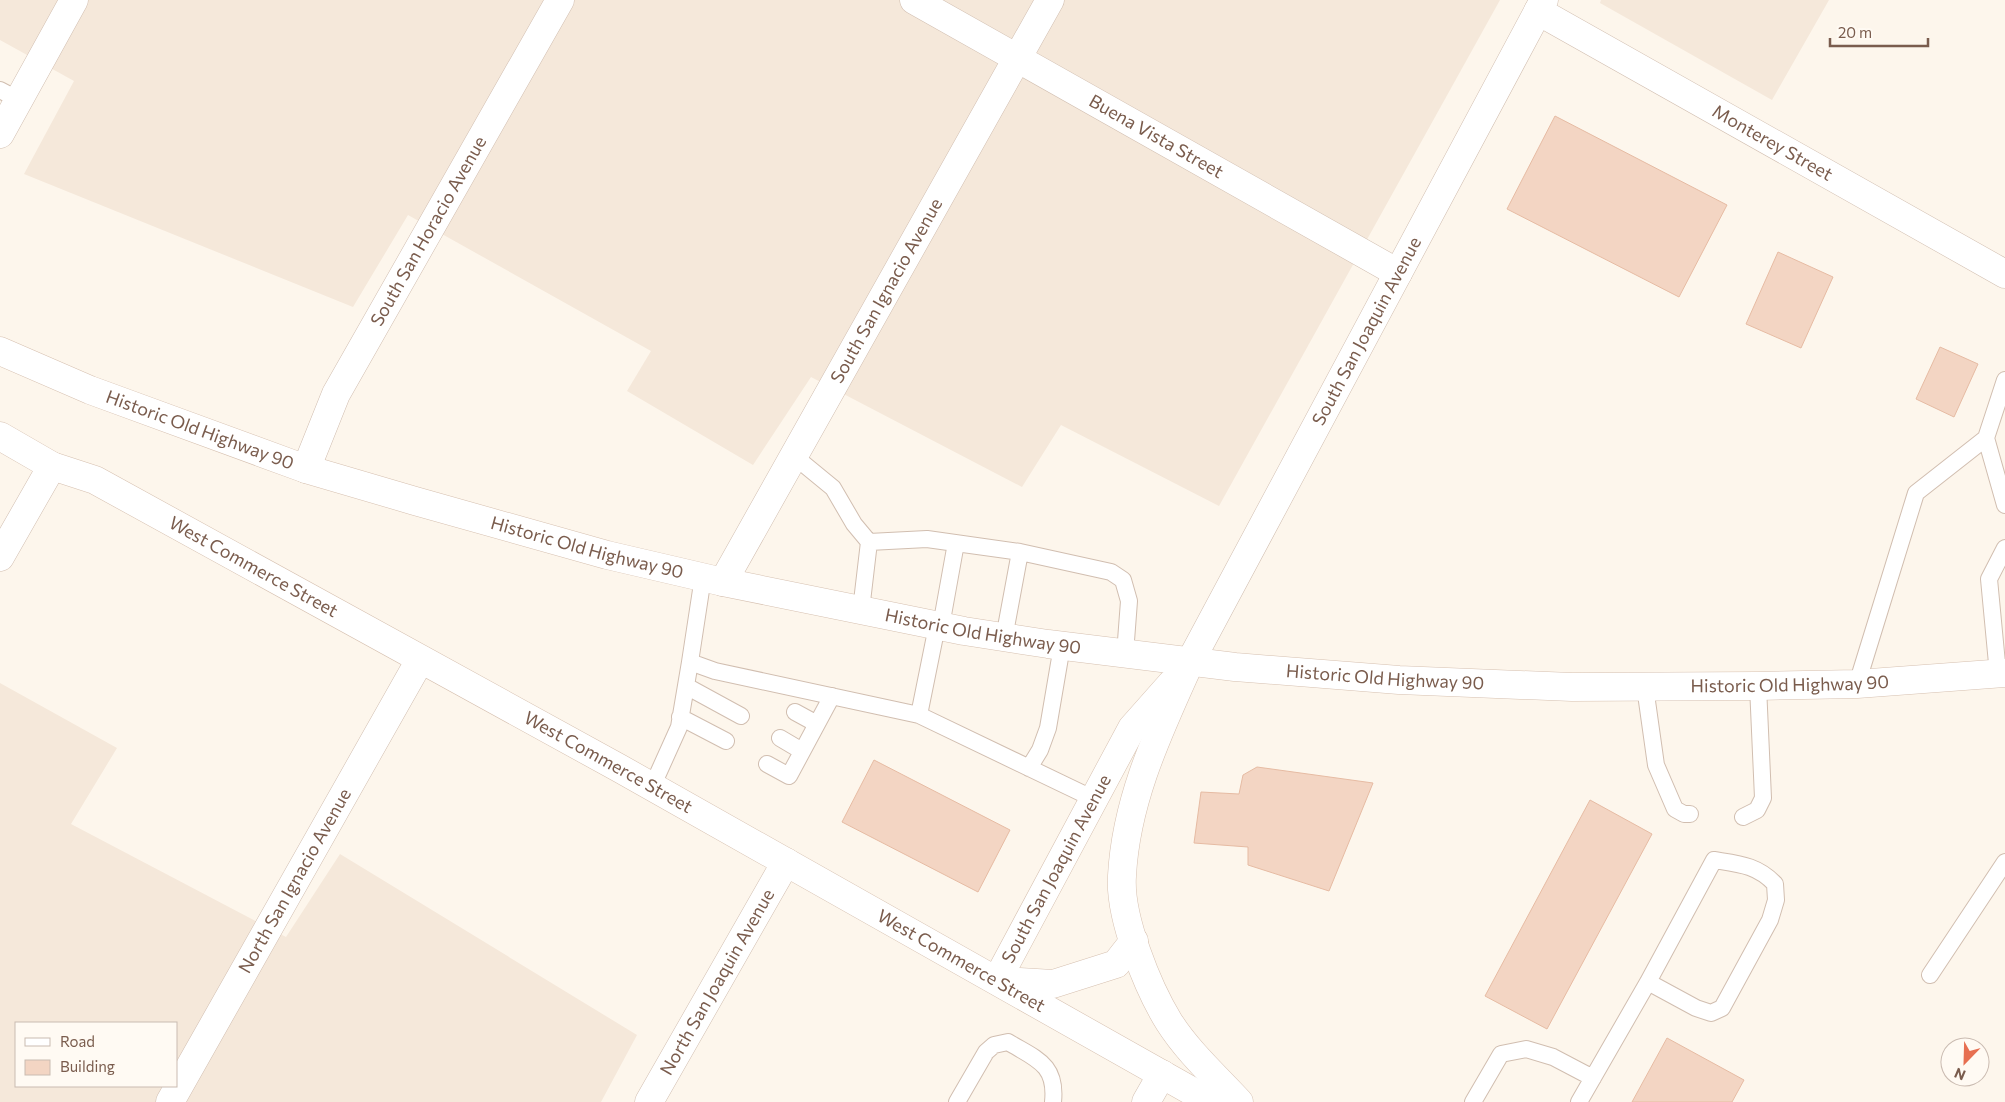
<svg xmlns="http://www.w3.org/2000/svg" width="2005" height="1102" viewBox="0 0 2005 1102" font-family="Commissioner,sans-serif">
<rect width="100%" height="100%" fill="#fdf6ec"/>
<path fill="#f5e8da" fill-rule="evenodd" d="M0 0H1500L1219 506 1061 425 1022 487 811 377 753 465 627 391 651 351 408 215 353 307 24 174 74 81 0 40Z
M1601 0H1829L1772 100 1600 3Z
M0 683 117 748 71 824 286 937 340 854 637 1035 601 1102H0ZM16 1023H176V1086H16Z"/>
<path fill="#f3d5c3" stroke="#e6bba3" d="M1555 116 1727 205 1679 297 1507 209Z
M1778 252 1833 277 1801 348 1746 324Z
M1940 347 1978 364 1954 417 1916 399Z
M874 760 1010 830 978 892 842 822Z
M1257 767 1373 783 1329 891 1248 865V847L1194 843 1201 792 1239 794 1243 775Z
M1590 800 1652 834 1547 1029 1485 996Z
M1667 1038 1744 1080 1732 1102H1632Z"/>
<g fill="none" stroke-linecap="round" stroke-linejoin="round">
<defs>
<path id="service" d="M0 90 19 100
M2005 380 1986 438 2005 505
M794 456 833 488 854 524 869 542 861 610
M869 542 927 539 1020 552 1111 572 1123 580 1129 601 1125 654
M703 577 690 662 715 671 919 715 937 626
M941 626 956 543
M1004 638 1020 552
M1998 674 1989 579 2005 548
M1857 684 1916 493 1986 438
M686 686 741 716
M1645 687 1656 765 1675 809 1684 814H1690
M795 712 817 724
M919 715 1094 799
M680 717 726 741
M780 738 802 751
M767 764 789 776 832 696
M1029 768 1040 750 1048 728 1062 646
M652 787 679 727 690 662
M1743 817 1757 810 1763 798 1758 686
M1930 975 2005 862
M957 1102 986 1052 994 1045 1008 1042C1036 1059 1057 1064 1053 1102
M1473 1102 1501 1054 1526 1049 1553 1057 1593 1078
M1579 1102 1648 982 1714 860C1739 864 1757 865 1775 884L1776 900 1770 920 1722 1008 1711 1013 1696 1008 1648 982"/>
<g id="minor">
<path id="s1" d="M914 0 1398 273"/>
<path id="s2" d="M1538 11 2005 274"/>
<path d="M0 134 74 0"/>
<path id="s3" d="M306 469 336 394 560 0"/>
<path d="M0 557 52 466"/>
<path id="s4" d="M723 582 1050 0"/>
<path id="s5" d="M170 1102 420 660"/>
<path id="s6" d="M649 1102 786 862"/>
<path d="M1146 1102 1162 1074"/>
</g>
<g id="tertiary">
<path id="s7" d="M1190 662 1544 0"/>
</g>
<g id="secondary">
<path id="s8" d="M0 351 90 390 306 469 415 501 607 555 723 582 964 631 1048 644 1235 667 1399 680 1572 687 1758 686 1857 684 2005 673"/>
<path id="s9" d="M0 436 52 466 95 480 619 768 1211 1102"/>
<path d="M1190 662C1159 731 1126 799 1122 876 1119 917 1148 988 1169 1022 1188 1052 1216 1077 1239 1102"/>
<path id="s10" d="M997 980 1132 728 1171 684"/>
<path d="M1004 981 1053 984 1116 964 1134 941"/>
</g>
</defs>
<use href="#service" stroke="#d1beb0" stroke-width="18"/>
<use href="#minor" stroke="#d1beb0" stroke-width="29"/>
<use href="#tertiary" stroke="#d1beb0" stroke-width="29"/>
<use href="#secondary" stroke="#d6c0b0" stroke-width="29"/>
<use href="#service" stroke="#fff" stroke-width="16"/>
<use href="#minor" stroke="#fff" stroke-width="28"/>
<use href="#tertiary" stroke="#fff" stroke-width="28"/>
<use href="#secondary" stroke="#fff" stroke-width="28"/>
</g>
<g text-anchor="middle" stroke-width="5" stroke-linejoin="round" paint-order="stroke">
<g font-size="18" fill="#7a5c4d" stroke="#fffaf3">
<text dy="6" stroke="none"><textPath href="#s1" startOffset="278">Buena Vista Street</textPath></text>
<text dy="6" stroke="none"><textPath href="#s2" startOffset="269">Monterey Street</textPath></text>
<text dy="6" stroke="none"><textPath href="#s3" startOffset="268">South San Horacio Avenue</textPath></text>
<text dy="6" stroke="none"><textPath href="#s4" startOffset="334">South San Ignacio Avenue</textPath></text>
<text dy="6" stroke="none"><textPath href="#s7" startOffset="375">South San Joaquin Avenue</textPath></text>
<text dy="6" stroke="none"><textPath href="#s8" startOffset="215">Historic Old Highway 90</textPath></text>
<text dy="6" stroke="none"><textPath href="#s8" startOffset="620">Historic Old Highway 90</textPath></text>
<text dy="6" stroke="none"><textPath href="#s9" startOffset="286">West Commerce Street</textPath></text>
<text dy="6" stroke="none"><textPath href="#s8" startOffset="1025">Historic Old Highway 90</textPath></text>
<text dy="6" stroke="none"><textPath href="#s8" startOffset="1430">Historic Old Highway 90</textPath></text>
<text dy="6" stroke="none"><textPath href="#s8" startOffset="1835">Historic Old Highway 90</textPath></text>
<text dy="6" stroke="none"><textPath href="#s9" startOffset="691">West Commerce Street</textPath></text>
<text dy="6" stroke="none"><textPath href="#s10" startOffset="126">South San Joaquin Avenue</textPath></text>
<text dy="6" stroke="none"><textPath href="#s5" startOffset="254">North San Ignacio Avenue</textPath></text>
<text dy="6" stroke="none"><textPath href="#s9" startOffset="1096">West Commerce Street</textPath></text>
<text dy="6" stroke="none"><textPath href="#s6" startOffset="138">North San Joaquin Avenue</textPath></text>
</g>
</g>
<rect x="15" y="1022" width="162" height="65" fill="#fffaf3" stroke="#cabbb1"/>
<rect x="25" y="1038" width="25" height="8" fill="#ffffff" stroke="#cabbb1"/>
<text x="60" y="1047" font-size="15" fill="#7a5c4d">Road</text>
<rect x="25" y="1060" width="25" height="15" fill="#f3d5c3" stroke="#cabbb1"/>
<text x="60" y="1072" font-size="15" fill="#7a5c4d">Building</text>
<g transform="translate(1965 1062) rotate(203)"><circle r="24" fill="#fffaf3" stroke="#cabbb1"/>
<path d="M0-4L9 19L0 12L-9 19Z" fill="#e76f51"/>
<text y="-8" font-size="14" font-weight="bold" text-anchor="middle" fill="#7a5c4d">N</text>
</g>
<path d="M1830 38v8h98v-8" fill="none" stroke="#7a5c4d" stroke-width="2.5"/>
<text x="1838" y="38" font-size="15" fill="#7a5c4d" stroke="#fffaf3" stroke-width="4" paint-order="stroke">20 m</text>
</svg>
